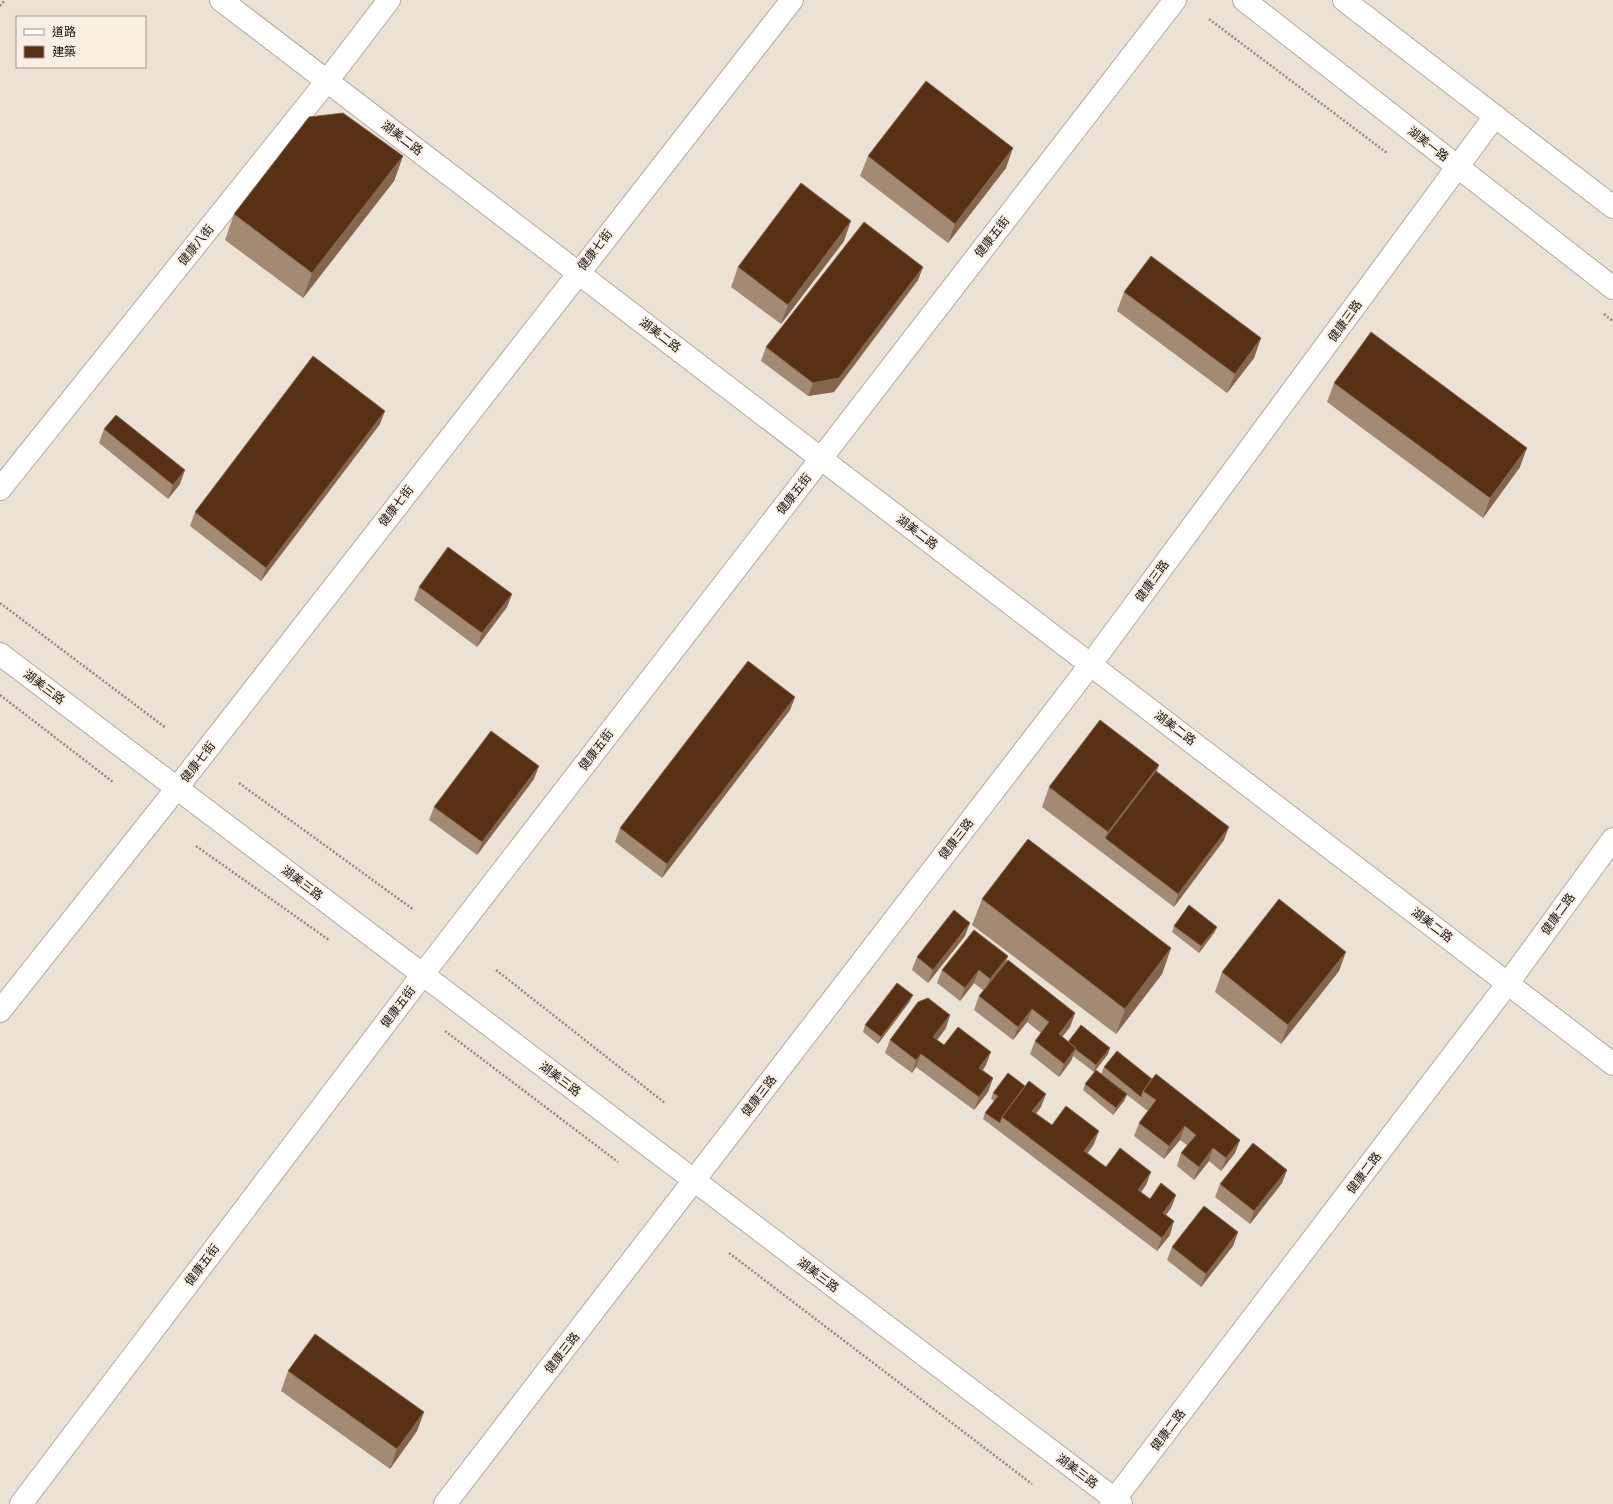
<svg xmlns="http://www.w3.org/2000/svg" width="1613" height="1504" viewBox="0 0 1613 1504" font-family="Lora,'Noto Sans TC',serif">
<rect width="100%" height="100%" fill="#ebe2d5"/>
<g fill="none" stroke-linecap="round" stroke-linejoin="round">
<defs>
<path id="minor" d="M221 0 1613 1064
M0 489 327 81 389 0
M0 654 1121 1504
M0 1011 177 788 792 0
M21 1504 423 974 1175 0
M445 1504 1091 664 1495 116
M1111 1504 1508 983 1613 839"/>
<path id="tertiary" d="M1244 0 1613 288
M1344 0 1613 207"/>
</defs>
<use href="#minor" stroke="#b4ab9f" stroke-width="24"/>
<use href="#tertiary" stroke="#b4ab9f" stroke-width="24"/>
<path stroke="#908a81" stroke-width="2.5" stroke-dasharray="2 2" stroke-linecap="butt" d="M0 6 5 0
M1209 19 1387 153
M1604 314 1613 321
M0 603 166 728
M0 695 113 782
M239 783 414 910
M196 846 329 940
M496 970 665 1103
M445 1031 618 1162
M729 1253 1032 1484"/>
<use href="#minor" stroke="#fff" stroke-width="22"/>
<use href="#tertiary" stroke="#fff" stroke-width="22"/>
</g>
<path fill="#a28a75" d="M403 156 394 181 303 298 225 240 234 214Z
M868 156 1006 168 948 243 860 176Z
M844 241 781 324 731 287 738 267Z
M923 267 918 280 834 392 808 396 761 361 766 347Z
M1124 292 1261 338 1254 358 1227 393 1117 311Z
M1334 383 1520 467 1483 518 1327 402Z
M380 424 261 581 190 526 195 512Z
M104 429 180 484 168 499 99 443Z
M419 587 512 594 507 607 477 647 414 600Z
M795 697 790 710 662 878 615 842 620 828Z
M1159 765 1156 771 1224 840 1174 907 1042 807 1049 787Z
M534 779 477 855 429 820 434 807Z
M982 899 1171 948 1162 974 1116 1034 972 925Z
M1174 926 1217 927 1214 933 1199 953 1172 932Z
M965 936 928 983 912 970 917 957Z
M1008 956 1005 964 1075 1013 1070 1027 1062 1037 1068 1042 1108 1054 1094 1072 1073 1056 1071 1061 1059 1077 1030 1054 1035 1041 1041 1033 1027 1022 1013 1040 974 1010 979 996 984 991 974 983 960 1001 937 983 942 970Z
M1339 971 1281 1044 1215 992 1222 972Z
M910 1001 878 1044 863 1032 865 1025Z
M946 1028 937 1040 944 1045 986 1065 983 1070 993 1078 988 1092 974 1110 916 1067 912 1073 885 1053 890 1040Z
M1104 1067 1152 1079 1240 1140 1235 1153 1221 1171 1209 1161 1194 1180 1177 1166 1181 1153 1187 1145 1180 1140 1164 1159 1134 1136 1139 1123 1148 1111 1127 1095 1124 1101 1113 1115 1083 1090 1085 1084 1101 1074Z
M993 1093 1041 1107 1036 1113 1052 1125 1094 1144 1088 1153 1106 1167 1151 1172 1146 1185 1141 1192 1150 1199 1176 1195 1171 1208 1166 1215 1170 1235 1157 1251 983 1119 985 1113 994 1101 991 1099Z
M1287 1170 1282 1183 1250 1224 1215 1197 1220 1184Z
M1238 1232 1233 1246 1201 1287 1167 1260 1172 1247Z
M288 1371 424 1412 417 1431 390 1469 281 1391Z"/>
<path fill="#84664f" d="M1013 148 1006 168 948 243 955 224Z
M403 156 394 181 303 298 312 273Z
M851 221 844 241 781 324 788 305Z
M923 267 918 280 834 392 808 396 813 383Z
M1261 338 1254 358 1227 393 1235 374Z
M385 411 380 424 261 581 266 568Z
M1527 448 1520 467 1483 518 1490 498Z
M185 470 180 484 168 499 173 485Z
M512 594 507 607 477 647 482 633Z
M795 697 790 710 662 878 667 864Z
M1159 765 1152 784 1105 838 1108 832Z
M539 766 534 779 477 855 482 842Z
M1229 827 1224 840 1174 907 1178 894Z
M970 923 965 936 928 983 933 970Z
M1217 927 1214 933 1199 953 1201 946Z
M1171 948 1162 974 1116 1034 1125 1009Z
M1346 952 1339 971 1281 1044 1288 1025Z
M1008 956 1003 969 985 992 990 979Z
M979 970 974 983 960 1001 965 988Z
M913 995 910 1001 878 1044 881 1037Z
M1032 1009 1027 1022 1013 1040 1018 1027Z
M1075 1013 1070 1027 1054 1047 1059 1034Z
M950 1015 946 1028 929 1051 933 1037Z
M1076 1048 1071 1061 1059 1077 1064 1064Z
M1110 1048 1108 1054 1094 1072 1096 1065Z
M991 1052 986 1065 975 1081 979 1068Z
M921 1054 916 1067 912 1073 916 1060Z
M993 1078 988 1092 974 1110 979 1097Z
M1046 1094 1041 1107 1028 1124 1032 1111Z
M1127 1094 1124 1101 1113 1115 1116 1108Z
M1185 1126 1180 1140 1164 1159 1169 1146Z
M1099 1131 1094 1144 1079 1164 1084 1151Z
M1240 1140 1235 1153 1221 1171 1226 1158Z
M1213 1148 1209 1161 1194 1180 1199 1167Z
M1287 1170 1282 1183 1250 1224 1254 1211Z
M1151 1172 1146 1185 1133 1203 1138 1190Z
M1176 1195 1171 1208 1158 1226 1163 1213Z
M1174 1221 1170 1235 1157 1251 1162 1238Z
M1238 1232 1233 1246 1201 1287 1206 1274Z
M424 1412 417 1431 390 1469 397 1449Z"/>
<path fill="#583115" stroke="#84664f" d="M926 81 1013 148 955 224 868 156Z
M343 113 403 156 312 273 234 214 309 117Z
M801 183 851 221 788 305 738 267Z
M864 222 923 267 839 378 813 383 766 347Z
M1151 256 1261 338 1235 374 1124 292Z
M1371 332 1527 448 1490 498 1334 383Z
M313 356 385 411 266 568 195 512Z
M116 415 185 470 173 485 104 429Z
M448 547 512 594 482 633 419 587Z
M748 661 795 697 667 864 620 828Z
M1100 720 1159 765 1108 832 1049 787Z
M491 731 539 766 482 842 434 807Z
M1156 771 1229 827 1178 894 1105 838Z
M1028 839 1171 948 1125 1009 982 899Z
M1279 899 1346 952 1288 1025 1222 972Z
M1189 905 1217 927 1201 946 1174 926Z
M954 910 970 923 933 970 917 957Z
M974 930 1008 956 990 979 979 970 965 988 942 970Z
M1008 960 1075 1013 1059 1034 1076 1048 1064 1064 1035 1041 1049 1022 1032 1009 1018 1027 979 996Z
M897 983 913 995 881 1037 865 1025Z
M928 998 950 1015 933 1037 944 1045 958 1027 991 1052 979 1068 993 1078 979 1097 921 1054 916 1060 890 1040 918 1002Z
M1081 1025 1110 1048 1096 1065 1075 1049 1076 1048 1068 1042Z
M1117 1051 1152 1079 1143 1091 1141 1097 1104 1067Z
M1096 1070 1127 1094 1116 1108 1085 1084Z
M1008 1073 1025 1086 1002 1117 1000 1123 985 1113 998 1096 993 1093Z
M1156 1074 1240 1140 1226 1158 1213 1148 1199 1167 1181 1153 1196 1135 1185 1126 1169 1146 1139 1123 1156 1100 1143 1091Z
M1029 1081 1046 1094 1032 1111 1052 1125 1066 1106 1099 1131 1084 1151 1106 1167 1120 1148 1151 1172 1138 1190 1150 1199 1161 1183 1176 1195 1163 1213 1174 1221 1162 1238 1002 1117Z
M1253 1143 1287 1170 1254 1211 1220 1184Z
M1204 1206 1238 1232 1206 1274 1172 1247Z
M315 1334 424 1412 397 1449 288 1371Z"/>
<g text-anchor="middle" stroke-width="4" stroke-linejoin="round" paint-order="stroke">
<g font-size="12" fill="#15120e" stroke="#f9efe2">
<text transform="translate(402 138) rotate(37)" y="4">湖美二路</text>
<text transform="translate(1428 144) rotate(38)" y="4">湖美一路</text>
<text transform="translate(992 237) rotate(-52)" y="4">健康五街</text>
<text transform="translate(196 245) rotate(-51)" y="4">健康八街</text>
<text transform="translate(595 250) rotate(-52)" y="4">健康七街</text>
<text transform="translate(1345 321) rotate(-54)" y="4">健康三路</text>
<text transform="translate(660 335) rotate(37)" y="4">湖美二路</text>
<text transform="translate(794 494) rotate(-52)" y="4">健康五街</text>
<text transform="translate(396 506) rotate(-52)" y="4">健康七街</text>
<text transform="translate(917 532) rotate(37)" y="4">湖美二路</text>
<text transform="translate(1152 581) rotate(-54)" y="4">健康三路</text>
<text transform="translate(44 687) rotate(37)" y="4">湖美三路</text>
<text transform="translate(1175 728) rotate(37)" y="4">湖美二路</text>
<text transform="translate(596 750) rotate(-52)" y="4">健康五街</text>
<text transform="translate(198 762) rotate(-52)" y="4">健康七街</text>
<text transform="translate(956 839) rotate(-52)" y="4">健康三路</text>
<text transform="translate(302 883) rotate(37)" y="4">湖美三路</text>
<text transform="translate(1558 914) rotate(-54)" y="4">健康二路</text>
<text transform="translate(1432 925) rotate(37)" y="4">湖美二路</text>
<text transform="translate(398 1007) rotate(-53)" y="4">健康五街</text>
<text transform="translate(560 1079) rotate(37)" y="4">湖美三路</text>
<text transform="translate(759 1096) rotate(-52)" y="4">健康三路</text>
<text transform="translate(1364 1173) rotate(-53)" y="4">健康二路</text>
<text transform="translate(202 1265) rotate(-53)" y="4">健康五街</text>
<text transform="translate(818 1275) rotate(37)" y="4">湖美三路</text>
<text transform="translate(562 1353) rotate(-52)" y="4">健康三路</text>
<text transform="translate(1168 1430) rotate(-53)" y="4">健康二路</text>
<text transform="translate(1077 1471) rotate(37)" y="4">湖美三路</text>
</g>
</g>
<rect x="16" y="16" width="130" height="52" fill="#f9efe2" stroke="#9e978d"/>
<rect x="24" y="29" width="20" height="6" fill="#ffffff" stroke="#9e978d"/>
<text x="52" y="36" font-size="12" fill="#15120e">道路</text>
<rect x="24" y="46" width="20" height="12" fill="#583115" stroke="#9e978d"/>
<text x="52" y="56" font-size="12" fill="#15120e">建築</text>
</svg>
